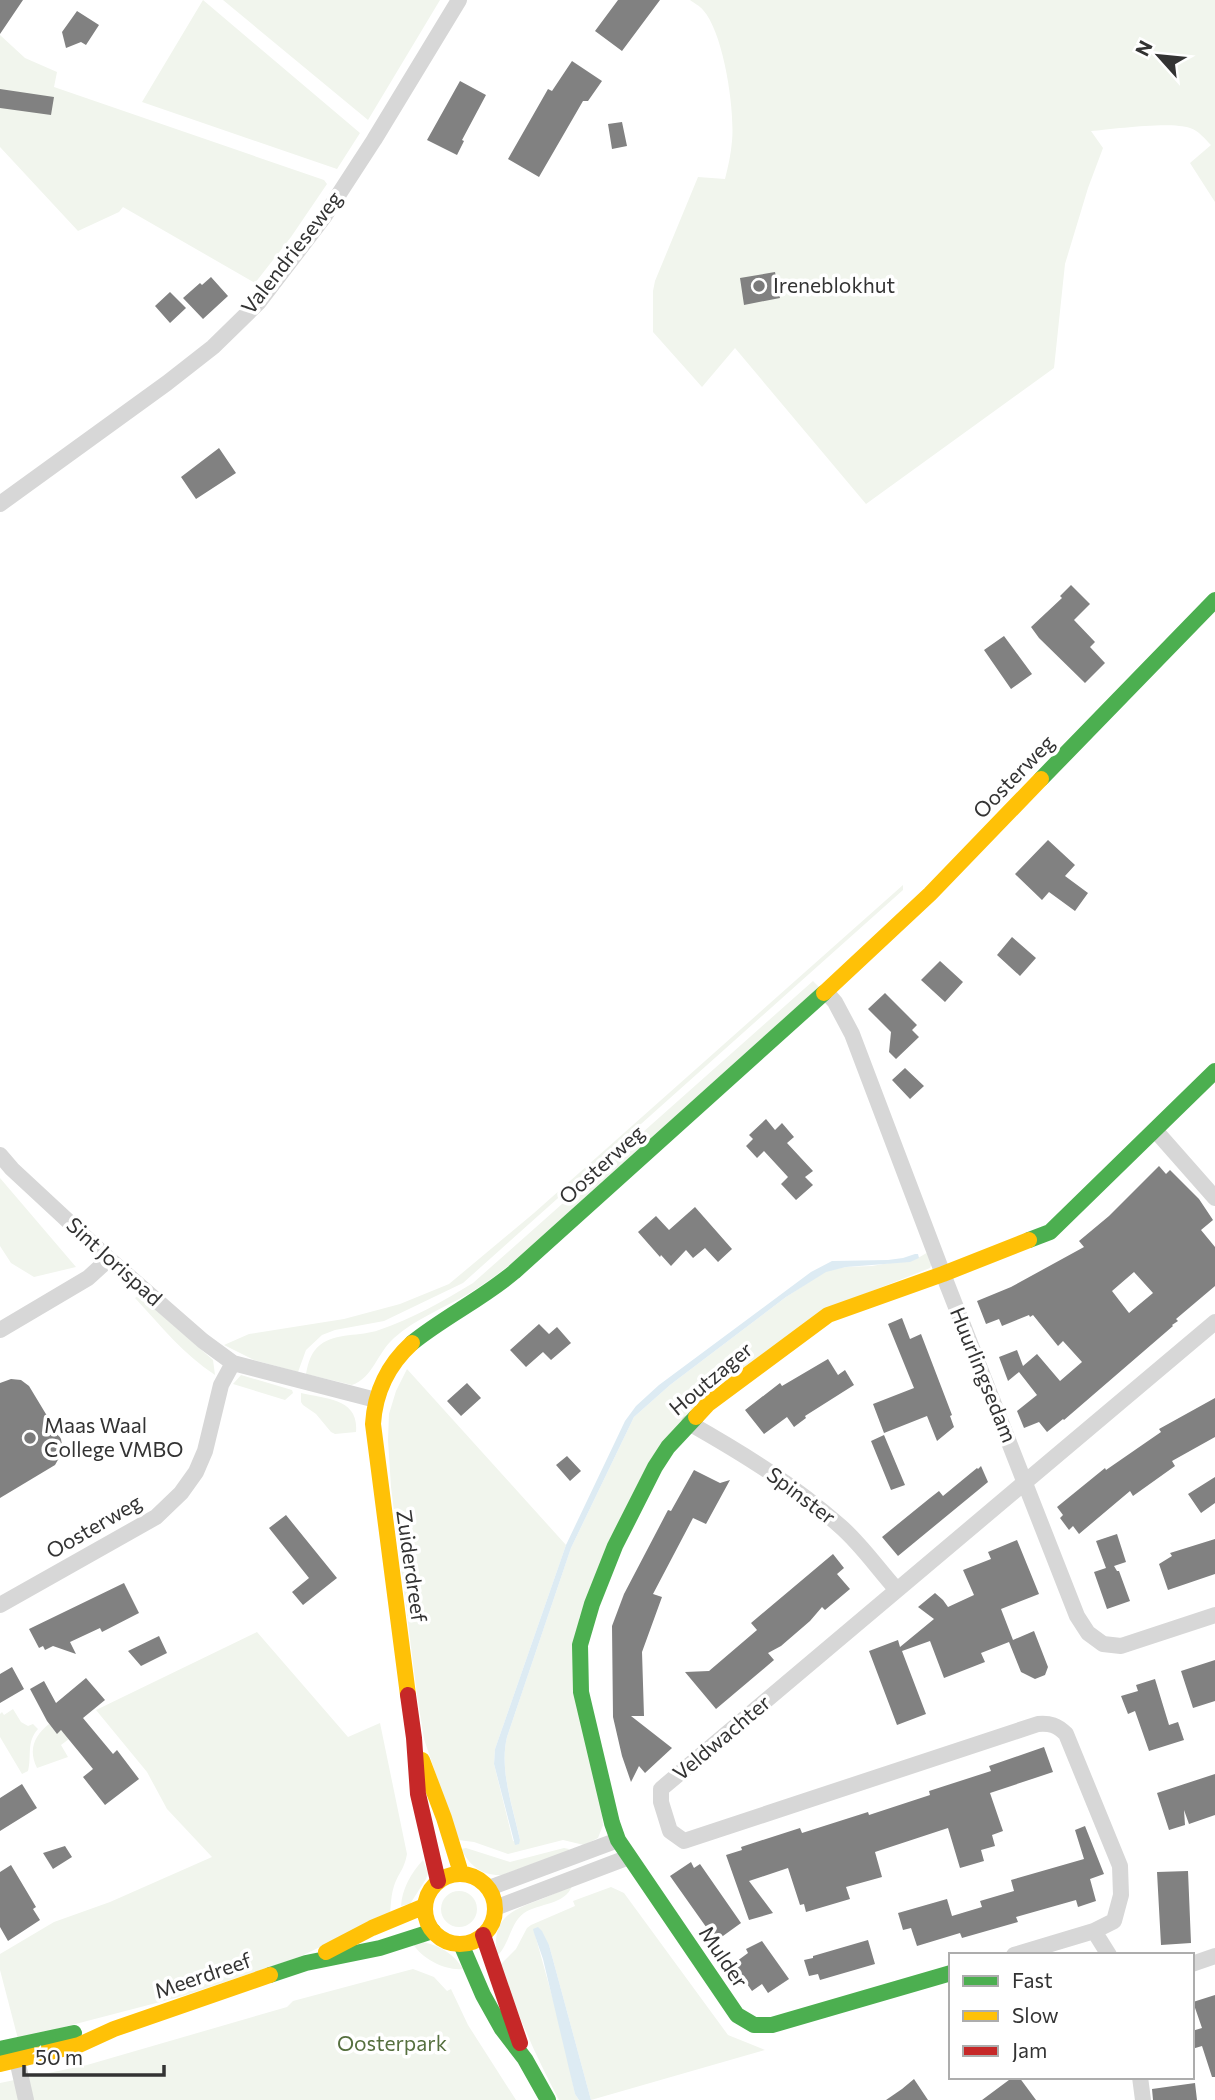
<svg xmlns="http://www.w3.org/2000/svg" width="1215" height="2100" viewBox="0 0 1215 2100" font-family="Commissioner,sans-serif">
<rect width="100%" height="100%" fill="#fff"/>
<path fill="#f1f5ed" d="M203 0 360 133 337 169 142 102Z
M223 0H440L368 120Z
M690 0H1215V202L1190 163 1211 145C1205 139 1199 131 1190 128 1170 121 1114 129 1091 131L1103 148 1088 188 1065 264 1054 368 866 504 735 348 702 387 653 332V291L655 281 698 177 725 179C728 167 731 154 732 141 735 111 724 33 703 10 700 6 694 3 690 0Z
M0 35 25 58 57 72 54 87 324 180 327 184 291 237 255 283 123 207 119 212 78 231 0 147Z
M903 885V890L463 1283 384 1321 335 1330 322 1335 306 1350 298 1372 254 1360 224 1345 249 1334 344 1319 400 1304 449 1284 534 1213Z
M813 981 819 987 512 1263C498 1274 483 1285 468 1294 444 1308 415 1319 394 1338 377 1353 373 1378 352 1385L306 1374C308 1363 311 1352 320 1345 336 1332 360 1337 379 1330 412 1319 443 1301 473 1283Z
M0 1178 76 1267 34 1277 11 1263 0 1246Z
M930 1251 932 1263 930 1268 839 1304 692 1409 579 1618 603 1825 598 1838 584 1845 563 1840 508 1854 474 1842 458 1840 424 1739 417 1695 391 1487 388 1440 389 1414 396 1391 407 1369 566 1545 495 1749 494 1764 513 1841 519 1842 520 1840C513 1806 499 1770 507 1737L571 1548 634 1417 670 1385 786 1297 826 1271 846 1267 872 1266 918 1258Z
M139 1295 213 1360 215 1375C184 1355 160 1325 135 1298Z
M241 1375 292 1390 293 1393 285 1400 233 1384Z
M301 1393C326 1399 359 1398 356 1432L335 1434 331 1432 316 1414 303 1405 301 1402Z
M257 1632 348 1737 380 1723 407 1854C404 1870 399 1872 394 1886 391 1895 391 1904 390 1914L299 1957 183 1996 18 2039 0 1970V1954L54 1922 110 1902 212 1857 167 1809 147 1772 96 1710Z
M13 1709 21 1722 28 1726 33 1724 38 1729C26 1742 32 1756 28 1771L22 1774 0 1737V1714L2 1712 4 1715Z
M49 1724 56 1733 61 1730 69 1739 61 1745 68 1757 37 1768C28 1750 34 1736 49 1724Z
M466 1848 510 1862 564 1848 569 1849 568 1851 502 1875C482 1876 470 1866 461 1849Z
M423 1860 428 1873 426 1879 410 1904 401 1906C402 1889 411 1873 423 1860Z
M572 1886C565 1905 539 1903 524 1913 510 1923 510 1944 497 1956 491 1918 511 1910 542 1899 552 1895 562 1890 572 1886Z
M611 1887 624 1893 728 2035 765 2050 591 2100 549 1945 534 1931 562 2032 575 2094 579 2100H559C535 2055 517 2013 500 1965L516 1949 527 1928 531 1925 575 1906 573 1901Z
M441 1909a18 18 0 1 1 36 0a18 18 0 1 1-36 0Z
M423 1942C441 1946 454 1954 463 1969 446 1971 422 1959 413 1944Z
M413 1969 434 1977 447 1991 451 1989 468 2025 516 2100H0V2083L87 2065 287 2007 293 2001Z"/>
<path fill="#ddebf3" d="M915 1254H918L919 1258 910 1262 846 1267 826 1272 786 1297 670 1385 634 1417 571 1548 507 1737C499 1770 513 1807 520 1840L519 1844 515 1845 494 1764 495 1749 566 1545 625 1421 636 1406 659 1385 811 1272 832 1261 888 1260 903 1258Z
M538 1927 542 1931 549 1945 591 2100H579L575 2094 543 1959 534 1933 533 1929Z"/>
<path fill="#818181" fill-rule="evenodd" d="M0 0H23L0 34Z
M618 0H660L622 51 595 31Z
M77 11 99 25 86 45 81 42 66 48 62 32Z
M572 61 602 81 588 101H583L539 177 508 159 548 89 552 91Z
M460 81 486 95 462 140 464 141 457 155 427 140Z
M0 89 54 97 51 115 0 108Z
M622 122 627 146 612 149 608 124Z
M775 272 780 298 744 305 740 278Z
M211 277 228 296 203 319 183 298 200 283 202 285Z
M170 292 186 308 170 323 155 306Z
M219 448 236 473 196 499 181 477Z
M1071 585 1090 604 1074 620 1095 642 1090 647 1105 663 1085 683 1039 638 1031 627 1062 598 1060 596Z
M1004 636 1032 674 1011 689 984 650Z
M1048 840 1075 865 1065 876 1088 893 1075 911 1049 892 1042 900 1015 874Z
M1012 937 1036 958 1020 976 997 955Z
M940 961 963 982 945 1002 921 980Z
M885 993 917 1025 912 1030 919 1037 896 1059 889 1052 891 1032 868 1009Z
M905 1068 924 1086 910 1099 892 1080Z
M766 1119 775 1130 782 1123 794 1137 787 1143 813 1171 805 1177 813 1185 796 1200 781 1184 788 1177 764 1151 757 1158 746 1146 753 1139 749 1135Z
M1159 1166 1166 1174 1170 1170 1199 1199 1213 1220 1201 1230 1215 1247V1286L1176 1319 1178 1321 1172 1325 1173 1326 1064 1420 1063 1419 1047 1432 1039 1422 1024 1428 1017 1411 1037 1395 1019 1372 1008 1381 999 1357 1017 1350 1023 1366 1037 1354 1060 1381 1082 1362 1063 1341 1058 1346 1033 1315 1030 1317 1029 1315 1002 1326 999 1319 986 1324 977 1301 1011 1287 1084 1247 1079 1241 1109 1216ZM1134 1272 1153 1293 1129 1313 1112 1291Z
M695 1207 732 1249 718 1262 705 1248 693 1258 686 1250 671 1266 661 1255 660 1257 638 1232 656 1216 669 1230Z
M902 1318 910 1339 921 1334 952 1415 950 1416 954 1427 937 1441 927 1416 884 1433 873 1404 914 1388 888 1324Z
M539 1324 549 1334 557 1327 571 1343 551 1360 543 1352 526 1367 510 1350Z
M828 1359 838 1375 845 1370 854 1385 805 1416 806 1418 794 1427 787 1417 764 1434 745 1410 780 1383 782 1386Z
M11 1379 21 1380 29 1386 61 1439 63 1451 55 1465 0 1498V1383Z
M467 1383 481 1398 461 1416 447 1401Z
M1215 1398V1437L1172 1461 1175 1466 1133 1496 1130 1491 1079 1534 1073 1526 1069 1530 1060 1518 1063 1515 1057 1507 1105 1468 1106 1470 1161 1432 1159 1429Z
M884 1435 905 1485 891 1490 871 1441Z
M567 1456 581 1471 570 1481 556 1465Z
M981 1466 988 1482 898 1556 882 1537 930 1498 939 1491 943 1496 977 1468 978 1469Z
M694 1470 720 1483 730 1480 706 1524 693 1518 653 1594 662 1597 642 1652 644 1716H631L672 1748 645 1773 639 1766 631 1782 622 1756 613 1717 612 1626 624 1594 668 1510 671 1511Z
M1215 1477V1503L1201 1513 1188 1494Z
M286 1515 337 1578 303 1605 292 1592 309 1578 269 1528Z
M1117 1534 1126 1562 1114 1566 1117 1571H1119L1130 1601 1107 1609 1094 1572 1106 1568 1096 1541Z
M1215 1539V1574L1168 1590 1159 1564 1172 1556 1170 1553Z
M1017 1540 1039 1594 1001 1609 1013 1640 1034 1631 1048 1667 1045 1675 1035 1679 1021 1672 1009 1642 981 1653 985 1662 944 1678 930 1641 902 1651 926 1714 897 1725 869 1651 898 1640 900 1647 934 1619 918 1607 935 1593 943 1600 948 1607 974 1595 963 1570 991 1559 988 1552Z
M833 1554 844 1568 837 1574 850 1589 825 1610 822 1607 810 1621 781 1646 768 1653 774 1660 716 1709 685 1672 709 1671 757 1630 751 1623Z
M124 1583 139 1613 102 1632 100 1628 70 1642 76 1654 53 1646 45 1650 43 1646 39 1648 29 1629Z
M159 1636 167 1653 141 1666 128 1651Z
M1215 1660V1701L1193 1708 1181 1671Z
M12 1667 24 1689 0 1703V1674Z
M86 1678 105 1700 83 1718 113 1754 117 1750 139 1779 105 1805 83 1777 93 1769 61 1730 57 1734 47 1721 30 1689 44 1681 56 1703Z
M1155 1679 1169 1725 1178 1722 1184 1740 1149 1751 1135 1711 1128 1714 1121 1696 1138 1691 1136 1685Z
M1044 1747 1053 1772 990 1793 1003 1831 992 1835 995 1846 981 1850 984 1861 960 1868 948 1828 875 1852 882 1877 846 1887 850 1899 806 1912 804 1904 800 1905 788 1868 749 1881 773 1913 749 1920 726 1855 742 1850 741 1847 800 1828 802 1833 868 1812 869 1815 930 1795 929 1791 991 1771 989 1766Z
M1215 1774V1815L1189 1824 1184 1810 1185 1825 1169 1830 1157 1793Z
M22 1784 37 1808 0 1831V1798Z
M1085 1826 1104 1874 1090 1879 1096 1901 1078 1907 1076 1900 1016 1917 1018 1922 962 1938 960 1933 917 1946 911 1928 903 1930 898 1913 947 1899 952 1916 982 1907 980 1901 1014 1891 1011 1880 1084 1859 1075 1830Z
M65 1846 72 1857 53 1869 43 1853Z
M691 1862 694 1868 700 1864 741 1923 716 1941 670 1876Z
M11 1865 36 1907 33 1909 40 1920 8 1941 0 1927V1872Z
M1188 1871 1191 1943 1161 1945 1157 1872Z
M868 1940 875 1964 820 1980 818 1974 809 1976 804 1960 813 1958V1956Z
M762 1941 789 1979 768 1993 762 1984 752 1991 733 1964 748 1953 746 1949Z
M1215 1995V2077H1212L1202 2046 1192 2049V2031L1202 2028 1193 2002Z
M1013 2077H1019L1036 2100H982Z
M914 2079 928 2100H886L902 2089Z
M1195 2083 1197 2100H1153L1152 2089Z"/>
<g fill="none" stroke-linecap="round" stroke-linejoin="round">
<path stroke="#d7d7d7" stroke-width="16" d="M0 504 167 383 213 347 259 302 324 217 374 140 459 0
M826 992 835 1002 852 1034 943 1274 1077 1616 1088 1633 1103 1644 1121 1646 1215 1615
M1155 1130 1215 1198
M0 1155 12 1169 109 1259 203 1341 233 1363 376 1400
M0 1330 88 1278 109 1259
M689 1423C742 1453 794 1485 840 1526 861 1544 878 1569 897 1590
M0 1605 156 1517 181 1493 196 1472 205 1451 221 1385 233 1363
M489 1888 618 1840
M495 1908 629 1857
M1094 1931 1114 1921 1121 1895 1120 1866 1066 1734C1057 1725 1050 1723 1038 1724L684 1841 670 1831 661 1802V1789L1215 1322
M1014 1955 1094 1931 1109 1955
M1192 1964 1215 1956
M15 2051 26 2100
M1140 2077 1143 2100"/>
<path stroke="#4caf50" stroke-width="16" d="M1041 779 1215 600
M1029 1240 1050 1232 1215 1071
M412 1343C444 1317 482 1299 514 1272L824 993
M696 1417 668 1447 655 1467 615 1546 592 1604 580 1645 581 1692 612 1823 618 1840 737 2015 754 2025H772L951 1973
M461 1944 483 1995 502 2029 525 2059 548 2100
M270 1975 306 1963 380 1948 433 1931
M0 2049 74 2033"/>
<path stroke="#ffc107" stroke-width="16" d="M824 993 930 894 1041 779
M696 1417 708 1404 828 1315 943 1274 1029 1240
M408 1695 373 1424C375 1392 389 1364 412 1343
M422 1760 444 1818 461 1873
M425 1909a35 35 0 1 1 70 0a35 35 0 1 1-70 0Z
M326 1952 372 1928 425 1906
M0 2064 79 2045 114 2029 270 1975"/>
<path stroke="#c62828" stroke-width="16" d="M408 1695 414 1738 418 1794 438 1881
M483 1935 520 2043"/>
</g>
<g fill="#7a7a7a" stroke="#fff" stroke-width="2.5">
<circle cx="759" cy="286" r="7"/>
<circle cx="30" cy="1438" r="7"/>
</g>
<g text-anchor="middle" stroke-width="7" stroke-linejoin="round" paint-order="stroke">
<g font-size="21" fill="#333" stroke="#fff">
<text transform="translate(292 253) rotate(-52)" y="7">Valendrieseweg</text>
<text transform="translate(1014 777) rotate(-46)" y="7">Oosterweg</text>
<text transform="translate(602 1165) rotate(-42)" y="7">Oosterweg</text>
<text transform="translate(114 1262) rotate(42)" y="7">Sint Jorispad</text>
<text transform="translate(983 1375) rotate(68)" y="7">Huurlingsedam</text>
<text transform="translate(711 1379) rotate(-40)" y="7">Houtzager</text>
<text transform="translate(801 1496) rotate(37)" y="7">Spinster</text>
<text transform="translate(94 1527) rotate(-30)" y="7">Oosterweg</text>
<text transform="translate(411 1566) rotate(82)" y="7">Zuiderdreef</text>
<text transform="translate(722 1738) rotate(-40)" y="7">Veldwachter</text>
<text transform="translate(723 1957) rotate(56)" y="7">Mulder</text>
<text transform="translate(203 1976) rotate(-19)" y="7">Meerdreef</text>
</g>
<g font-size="21" fill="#333" stroke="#fff" text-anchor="start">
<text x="773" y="293">Ireneblokhut</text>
<text x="44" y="1433">Maas Waal<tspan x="44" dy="24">College VMBO</tspan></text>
</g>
<g font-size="21" fill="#56703f" stroke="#fff">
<text x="392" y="2051">Oosterpark</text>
</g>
</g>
<rect x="949" y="1953" width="245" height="126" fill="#ffffff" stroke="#adadad" stroke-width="2"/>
<rect x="963" y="1976" width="35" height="10" fill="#4caf50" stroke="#adadad" stroke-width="2"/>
<text x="1012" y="1988" font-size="21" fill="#333333">Fast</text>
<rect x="963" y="2011" width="35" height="10" fill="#ffc107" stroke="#adadad" stroke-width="2"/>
<text x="1012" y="2023" font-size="21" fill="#333333">Slow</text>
<rect x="963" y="2046" width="35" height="10" fill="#c62828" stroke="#adadad" stroke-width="2"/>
<text x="1012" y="2058" font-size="21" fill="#333333">Jam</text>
<g transform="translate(1159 56) rotate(297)" stroke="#ffffff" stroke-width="5" paint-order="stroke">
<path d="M0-5L12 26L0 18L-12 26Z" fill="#333333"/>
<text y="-10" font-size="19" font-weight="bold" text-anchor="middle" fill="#333333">N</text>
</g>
<path d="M24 2065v10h140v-10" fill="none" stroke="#333333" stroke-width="3.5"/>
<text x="35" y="2065" font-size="21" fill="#333333" stroke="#ffffff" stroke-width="5" paint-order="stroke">50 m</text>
</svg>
